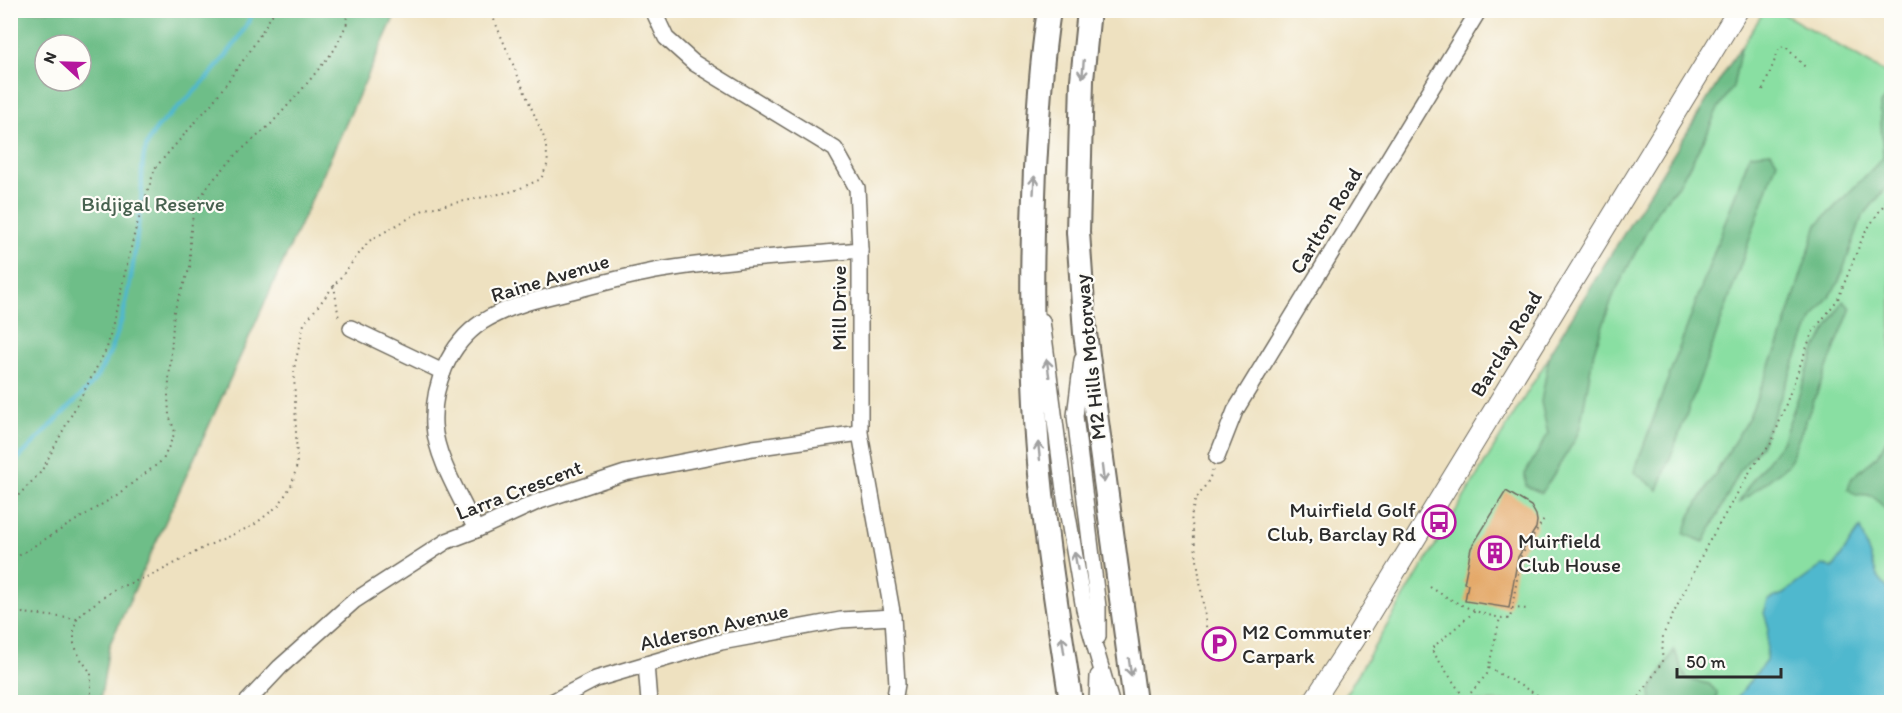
<svg xmlns="http://www.w3.org/2000/svg" width="1902" height="713" font-family="Itim,sans-serif">
<rect width="100%" height="100%" fill="#fdfcf7"/>
<filter id="ink" filterUnits="userSpaceOnUse"><feTurbulence type="fractalNoise" baseFrequency=".0167" numOctaves="2"/><feDisplacementMap in="SourceGraphic" scale="12" xChannelSelector="R" yChannelSelector="G"/><feConvolveMatrix kernelMatrix="1 2 1 2 8 2 1 2 1" color-interpolation-filters="sRGB"/></filter>
<filter id="wash" filterUnits="userSpaceOnUse"><feTurbulence type="fractalNoise" baseFrequency=".008" numOctaves="4" result="noise"/><feDisplacementMap in="SourceGraphic" scale="24" xChannelSelector="R" yChannelSelector="G"/><feGaussianBlur stdDeviation="1.35" result="paint"/><feColorMatrix in="noise" values="0 0 0 0 0 0 0 0 0 0 0 0 0 0 0 0 0 1.4 0 .05"/><feComposite in="paint" operator="in"/></filter>
<g filter="url(#wash)">
<rect width="100%" height="100%" fill="#eee1c0"/>
<polygon fill="#89dfa2" stroke="#5a8566" stroke-width="1.5" points="1764,11 1779,11 1891,76 1891,702 1341,702 1525,396"/>
<g fill="#6ebe88" stroke="#4c745a" stroke-width="1.5" fill-rule="evenodd">
<path d="M10,11h387l-288,635 -9,56h-89zM45,45h36v36h-36z"/>
<polygon points="1741,46 1733,87 1717,110 1706,136 1680,183 1658,209 1613,296 1594,351 1580,427 1575,440 1542,493 1526,486 1525,474 1548,434 1541,402 1550,352"/>
<polygon points="1891,91 1891,184 1888,186 1862,217 1838,284 1812,319 1761,446 1741,469 1704,542 1684,534 1690,516 1749,417 1780,341 1817,225 1883,158 1880,104"/>
<polygon points="1771,152 1777,161 1713,344 1658,490 1634,472 1750,154"/>
<polygon points="1843,301 1851,308 1788,465 1738,504 1751,482 1782,442 1815,350"/>
<path d="M1889,436l3,4 -1,75c-14,-11 -12,-23 -35,-20l-8,-6 3,-10 26,-23z"/>
<polygon points="1674,650 1687,679 1709,684 1717,692 1716,702 1651,702 1650,692"/>
</g>
<polygon fill="#50b8ce" stroke="#3e727c" stroke-width="1.5" points="1860,528 1877,576 1887,588 1891,606 1891,702 1735,702 1736,699 1766,661 1768,625 1764,613 1768,600 1783,594 1823,565 1833,568"/>
<g fill="none" stroke-linecap="round" stroke-linejoin="round">
<path stroke="#50b8ce" stroke-width="4.5" d="M10,467l81,-82c37,-50 43,-124 50,-184 2,-17 -1,-34 4,-50 6,-23 27,-37 43,-53 25,-25 51,-54 66,-88"/>
</g>
<g id="blocks">
<polygon fill="#e4a969" points="1506,491 1531,506 1536,515 1537,521 1536,528 1518,557 1509,608 1465,601 1468,584 1464,583 1471,548"/>
</g>
</g>
<g filter="url(#ink)">
<use href="#blocks" fill-opacity="0" stroke="#6f6b5f" stroke-width="1.5"/>
<g fill="none" stroke-linecap="round" stroke-linejoin="round">
<defs>
<g id="minor">
<polyline points="653,10 666,38 694,63 835,149 857,188 860,250 860,433 893,617 897,684 894,702"/>
<polyline points="1042,321 1065,498 1084,609 1111,702"/>
<polyline points="351,328 443,372"/>
<polyline points="1082,360 1075,416 1098,607 1098,637"/>
<polyline points="1217,457 1235,411 1479,10"/>
<path d="M476,530c-14,-31 -40,-71 -42,-105 -2,-39 15,-81 48,-103 27,-17 60,-24 90,-31 30,-8 59,-16 89,-21 66,-11 133,-14 199,-20"/>
<polyline points="646,664 649,702"/>
<polyline points="247,702 280,667 354,601 447,541 476,530 537,502 625,473 753,448 860,433"/>
<polyline points="552,702 596,679 721,642 841,620 893,617"/>
<polyline points="1097,702 1098,676"/>
</g>
<polyline id="major" points="1313,702 1356,636 1738,10"/>
<g id="highway">
<path d="M1049,10c-8,53 -11,106 -14,159 -4,89 -4,179 2,268 6,88 21,178 34,265"/>
<polyline points="1089,10 1082,80 1078,232 1085,333 1135,702"/>
</g>
</defs>
<use href="#minor" stroke="#6f6b5f" stroke-width="18"/>
<use href="#major" stroke="#6f6b5f" stroke-width="22"/>
<use href="#highway" stroke="#6f6b5f" stroke-width="26"/>
<g stroke="#6f6b5f" stroke-width="2" stroke-dasharray="1.5 4.5" stroke-linecap="butt">
<polyline points="1763,90 1780,47 1785,46 1805,67"/>
<polyline points="334,285 339,320"/>
<polyline points="10,504 41,472 107,348 135,231 155,168 212,103 250,51 275,10"/>
<polyline points="10,563 21,554 114,497 163,460 175,432 169,415 168,396 174,311 190,267 190,238 194,206 212,181 239,152 271,124 300,92 335,49 347,23 346,10"/>
<path d="M1430,587c25,16 50,29 80,32l11,-63 24,-39"/>
<polyline points="1512,608 1530,609"/>
<polyline points="10,615 23,613 77,619 87,609 115,589 157,573 207,546 254,525 279,505 292,484 297,465 294,369 304,324 369,241 425,209 514,191 541,179 548,163 545,140 490,10"/>
<polyline points="77,619 74,630 74,644 80,658 91,673 91,702"/>
<polyline points="1207,633 1191,516 1195,501 1209,480 1213,469"/>
<polyline points="1489,668 1550,702"/>
<polyline points="1463,702 1487,674 1500,618"/>
<polyline points="1467,702 1431,649 1475,611"/>
<polyline points="1636,702 1662,662 1663,635 1706,547 1752,468 1772,442 1812,333 1838,299 1864,234 1889,197"/>
</g>
<use href="#minor" stroke="#fff" stroke-width="15"/>
<use href="#major" stroke="#fff" stroke-width="20"/>
<use href="#highway" stroke="#fff" stroke-width="22"/>
</g>
<defs><path id="oneway-shaft" d="M-6 0H5M1.5-3L5.5 0L1.5 3" fill="none" stroke-width="1.6" stroke-linecap="round" stroke-linejoin="round" transform="scale(1.5)"/></defs>
<g stroke="#a0a0a0">
<use href="#oneway-shaft" transform="translate(1083 69) rotate(95)"/>
<use href="#oneway-shaft" transform="translate(1034 185) rotate(-87)"/>
<use href="#oneway-shaft" transform="translate(1048 368) rotate(-98)"/>
<use href="#oneway-shaft" transform="translate(1039 451) rotate(-96)"/>
<use href="#oneway-shaft" transform="translate(1103 474) rotate(83)"/>
<use href="#oneway-shaft" transform="translate(1076 561) rotate(-100)"/>
<use href="#oneway-shaft" transform="translate(1063 645) rotate(-98)"/>
<use href="#oneway-shaft" transform="translate(1130 667) rotate(82)"/>
</g>
</g>
<defs>
<symbol id="bus-ring" viewBox="-11 -11 22 22"><circle r="9.5" fill="#fdfcf7" stroke="#b5179e" stroke-width="1.5"/><path d="M-5-6H5V4H4V6H2V4H-2V6H-4V4H-5ZM-3.5-4V0h7V-4ZM-3.5 1.2v1.5H-2V1.2ZM2 1.2v1.5H3.5V1.2Z" fill="#b5179e"/></symbol>
<symbol id="building-ring" viewBox="-11 -11 22 22"><circle r="9.5" fill="#fdfcf7" stroke="#b5179e" stroke-width="1.5"/><path d="M-4-6H4V6H1V3H-1V6H-4ZM-2.5-4.3h1.7v1.8h-1.7ZM.8-4.3h1.7v1.8H.8ZM-2.5-1h1.7V.8h-1.7ZM.8-1h1.7V.8H.8Z" fill="#b5179e"/></symbol>
<symbol id="parking-ring" viewBox="-11 -11 22 22"><circle r="9.5" fill="#fdfcf7" stroke="#b5179e" stroke-width="1.5"/><path d="M-3.5-5.5H1a3.5 3.5 0 0 1 0 7H-1V5.5H-3.5ZM-1-3.4V-.6H.8a1.4 1.4 0 0 0 0-2.8Z" fill="#b5179e"/></symbol>
</defs>
<g fill-rule="evenodd">
<use href="#bus-ring" x="1420" y="503" width="38" height="38"/>
<use href="#building-ring" x="1476" y="534" width="38" height="38"/>
<use href="#parking-ring" x="1200" y="625" width="38" height="38"/>
</g>
<g text-anchor="middle" stroke-width="4.5" stroke-linejoin="round" paint-order="stroke">
<g font-size="21" fill="#47614f" stroke="#fdfcf7">
<text x="153" y="211">Bidjigal Reserve</text>
</g>
<g font-size="21" fill="#2b2b2b" stroke="#fdfcf7">
<text transform="translate(1326 221) rotate(-59)" y="7">Carlton Road</text>
<text transform="translate(550 278) rotate(-17)" y="7">Raine Avenue</text>
<text transform="translate(839 308) rotate(-90)" y="7">Mill Drive</text>
<text transform="translate(1506 344) rotate(-59)" y="7">Barclay Road</text>
<text transform="translate(1090 357) rotate(-96)" y="7">M2 Hills Motorway</text>
<text transform="translate(519 490) rotate(-21)" y="7">Larra Crescent</text>
<text transform="translate(714 627) rotate(-13)" y="7">Alderson Avenue</text>
</g>
<g font-size="21" fill="#2b2b2b" stroke="#fdfcf7" text-anchor="start">
<text x="1416" y="517" text-anchor="end">Muirfield Golf<tspan x="1416" dy="24">Club, Barclay Rd</tspan></text>
<text x="1518" y="548">Muirfield<tspan x="1518" dy="24">Club House</tspan></text>
<text x="1242" y="639">M2 Commuter<tspan x="1242" dy="24">Carpark</tspan></text>
</g>
</g>
<rect width="1902" height="713" fill="none" stroke="#fdfcf7" stroke-width="36"/>
<g transform="translate(63 63) rotate(292)"><circle r="28" fill="#fdfcf7" stroke="#a9a8a5" stroke-width="1.5"/>
<path d="M0-4.5L10 22L0 15L-10 22Z" fill="#b5179e"/>
<text y="-9" font-size="16" font-weight="bold" text-anchor="middle" fill="#2b2b2b">N</text>
</g>
<path d="M1677 668v9h104v-9" fill="none" stroke="#2b2b2b" stroke-width="3"/>
<text x="1686" y="668" font-size="18" fill="#2b2b2b" stroke="#fdfcf7" stroke-width="4.5" paint-order="stroke">50 m</text>
</svg>
